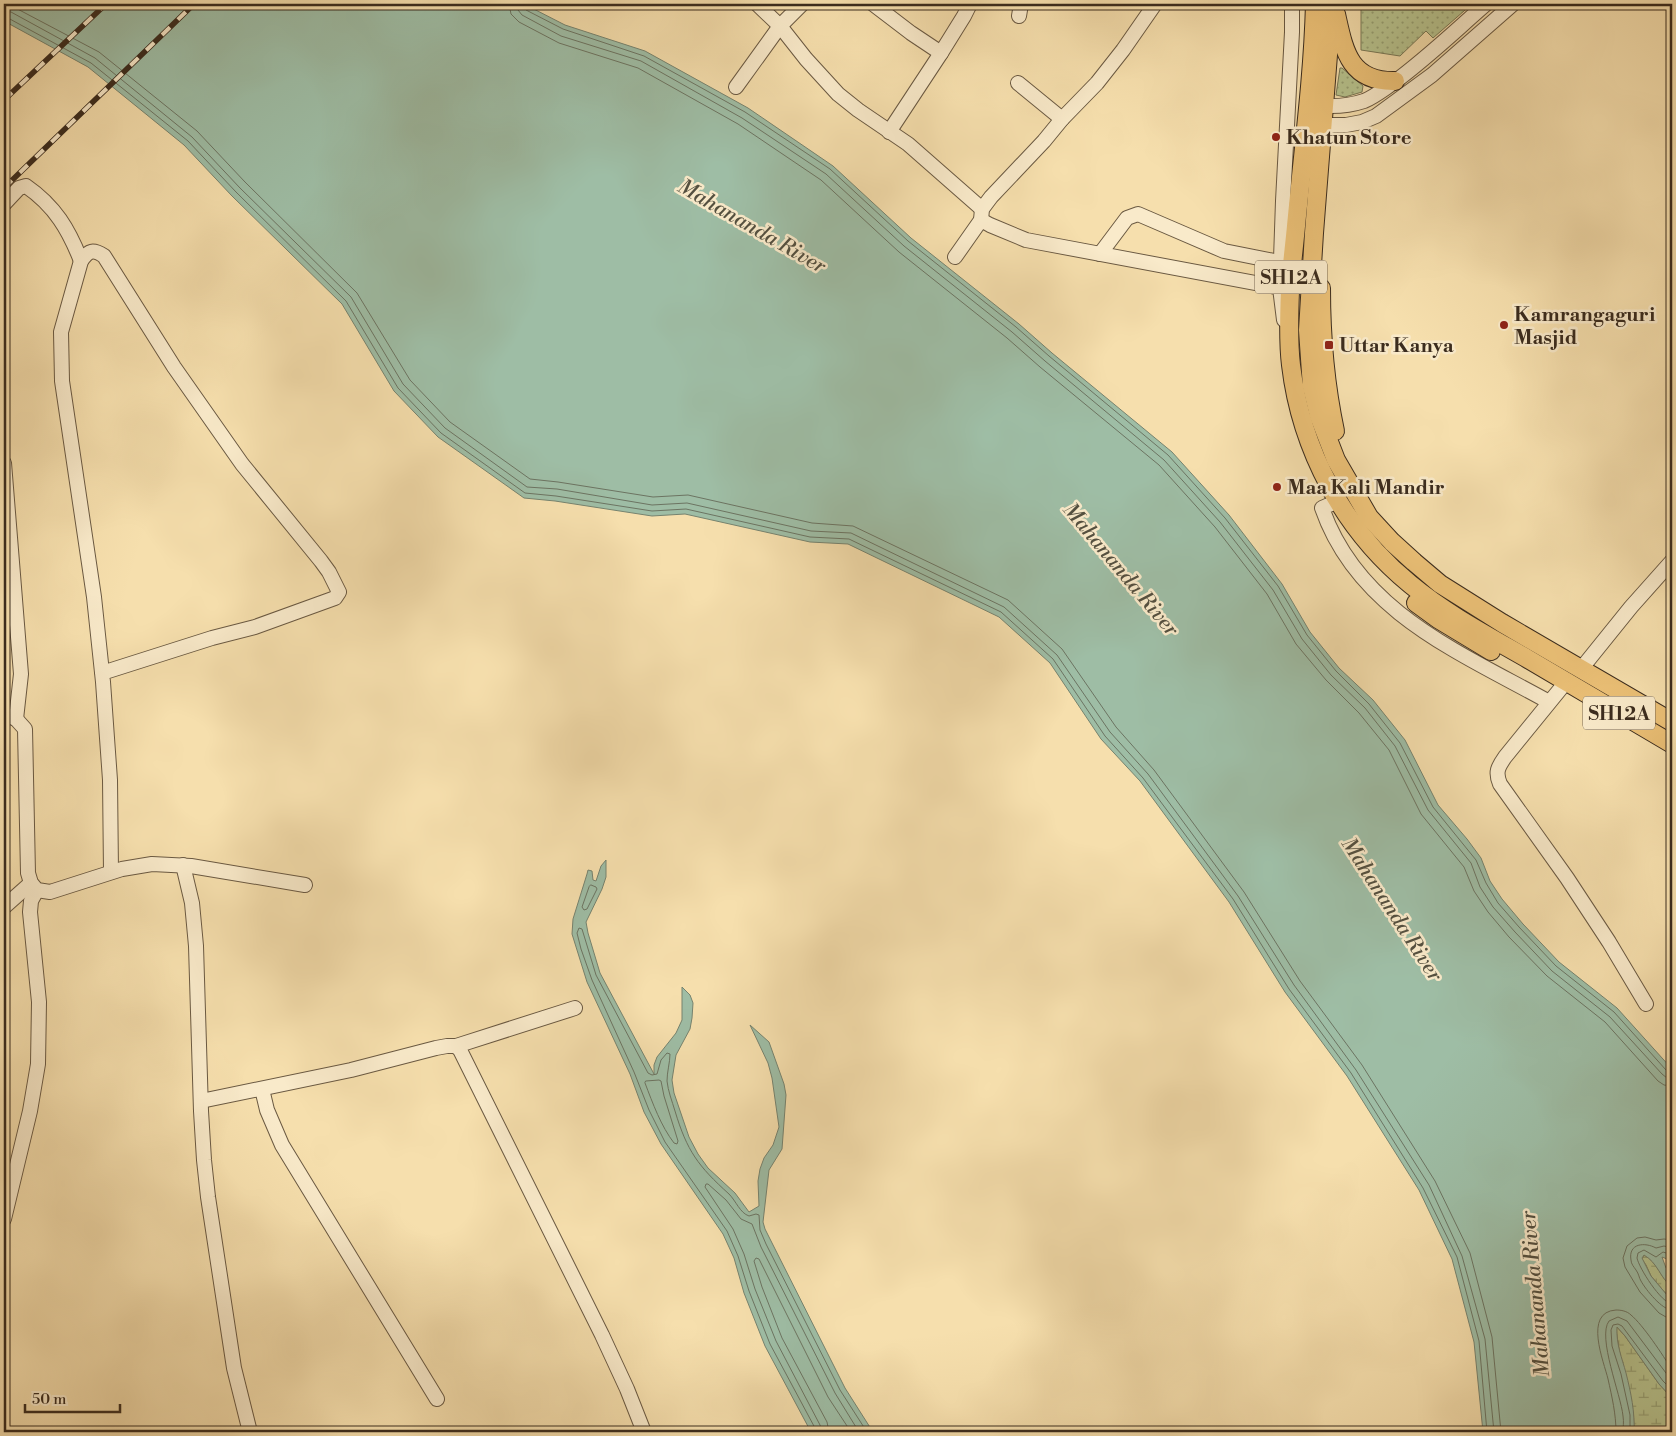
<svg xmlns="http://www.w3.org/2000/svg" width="1676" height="1436" font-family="'Libre Bodoni',serif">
<defs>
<pattern id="grass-dots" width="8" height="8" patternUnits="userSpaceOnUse" patternTransform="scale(1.25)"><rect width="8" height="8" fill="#b7c38e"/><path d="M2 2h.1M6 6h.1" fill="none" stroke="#969f73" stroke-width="1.8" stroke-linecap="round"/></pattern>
<pattern id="wetland-marsh" width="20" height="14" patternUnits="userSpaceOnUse" patternTransform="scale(1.25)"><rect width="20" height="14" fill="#b7c38e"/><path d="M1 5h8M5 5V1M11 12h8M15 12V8" fill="none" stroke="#969f73"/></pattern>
</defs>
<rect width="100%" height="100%" fill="#f6dfad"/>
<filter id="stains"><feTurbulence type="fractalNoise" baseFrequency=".004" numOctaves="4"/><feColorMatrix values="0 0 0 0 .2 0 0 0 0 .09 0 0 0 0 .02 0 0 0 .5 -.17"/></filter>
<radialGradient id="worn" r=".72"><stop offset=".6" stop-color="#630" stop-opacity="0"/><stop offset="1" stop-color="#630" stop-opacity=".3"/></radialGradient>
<g fill="url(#grass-dots)" stroke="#797856">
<polygon points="1361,4 1472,4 1433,38 1426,31 1400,56 1361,50"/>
<polygon points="1340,68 1342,68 1363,86 1362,92 1345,97 1336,95"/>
</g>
<g fill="url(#wetland-marsh)" stroke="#797856">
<path d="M1644,1255c14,7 16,23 28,32v14l-21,-25 -5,-11 -4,-6z"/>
<path d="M1616,1326l9,10 34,48 13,14v34h-38c1,-36 -16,-69 -18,-106z"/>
</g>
<g fill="#9ebda5" stroke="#76836f">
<path d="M4,4h520l41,21 80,26 103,57 85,58 78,72 108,86 33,29 120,99 57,63 53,69 28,48 29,36 34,32 32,40 33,65 29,34 14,19 9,23 12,18 21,25 36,38 58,46 55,61v192l-10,-4 4,11 6,6v13c-12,-9 -14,-24 -28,-32l-2,3 9,18 21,25v97l-13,-14 -34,-48 -8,-9c-1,17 5,31 9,46 5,20 9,39 8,59h-151l-9,-90 -22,-83 -33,-69 -72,-114 -62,-84 -56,-90 -89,-121 -39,-42 -51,-76 -51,-46 -151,-73 -38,-2 -125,-28 -33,2 -97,-15 -31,-3 -86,-61 -44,-46 -52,-87 -110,-108 -48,-51 -96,-78 -84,-46z"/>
<polygon points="606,860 606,877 602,889 586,922 588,933 600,973 654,1074 654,1065 657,1057 676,1033 682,1020 682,987 690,995 693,1003 692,1018 690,1029 676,1055 672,1080 674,1093 689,1137 698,1154 708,1168 735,1193 749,1212 759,1206 758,1181 760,1169 764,1158 773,1145 779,1127 772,1078 768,1063 750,1025 769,1042 784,1084 786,1095 782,1149 769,1170 763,1222 765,1229 845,1388 873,1432 811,1432 765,1346 744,1293 734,1258 723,1234 661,1144 644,1112 630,1074 587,982 572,934 573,919 587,874 588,870 592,871 593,880 596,881 601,866"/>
</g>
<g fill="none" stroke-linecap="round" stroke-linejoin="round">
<g stroke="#6c7462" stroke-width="1">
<polyline points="8,4 99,52 197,131 245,182 357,293 410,380 450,422 530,479 558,482 653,497 688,495 812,523 853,526 1008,600 1062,649 1116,727 1154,770 1244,892 1300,981 1362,1065 1435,1181 1470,1253 1492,1337 1501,1432"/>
<polyline points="509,4 511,14 519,22 559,43 638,68 738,124 821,180 899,252 1007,338 1040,367 1159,465 1215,527 1267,594 1296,644 1326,680 1359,713 1389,750 1421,814 1464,867 1474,891 1488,912 1509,937 1547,976 1605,1022 1658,1081 1664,1085 1672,1086"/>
<polyline points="517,4 518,10 522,15 561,36 641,61 742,118 826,174 904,246 1012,332 1045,361 1164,460 1220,522 1273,590 1302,639 1331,675 1365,708 1395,746 1428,810 1471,863 1480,887 1493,907 1515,932 1552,971 1610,1017 1662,1074 1667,1078 1672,1078"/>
<polyline points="523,4 526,10 563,29 644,56 745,112 830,169 908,241 1016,327 1049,356 1168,455 1225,518 1278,586 1307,635 1336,671 1369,704 1400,743 1433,807 1476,860 1486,883 1498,903 1519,927 1556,966 1614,1012 1666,1070 1672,1072"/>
<polyline points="4,11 11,12 95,58 192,137 240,188 351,297 403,384 445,428 527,487 557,489 652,505 687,503 811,531 851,533 1004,607 1057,655 1110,732 1148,774 1238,896 1294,985 1356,1070 1429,1185 1462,1256 1485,1339 1494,1432"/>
<polyline points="4,17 8,18 91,63 188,141 236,192 346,301 398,388 441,433 525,493 556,496 652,511 686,509 810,537 849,539 1001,612 1053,659 1105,736 1143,778 1233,899 1289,989 1351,1073 1423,1188 1457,1257 1479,1341 1487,1432"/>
<polygon points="591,885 596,887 597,889 587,909 584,910 582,907 589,887"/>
<path d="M646,1081l13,-1 2,1 3,15 14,45 -1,3 -3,-1c-13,-17 -21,-39 -29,-60z"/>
<polyline points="1672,1240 1664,1239 1656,1240 1645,1237 1637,1238 1627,1246 1623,1258 1625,1267 1640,1292 1659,1313 1666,1317 1672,1318"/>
<path d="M1672,1248l-8,-2 -8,2c-11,-6 -28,-5 -25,12 0,4 3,7 5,10 3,4 3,8 5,11 5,9 21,29 31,29"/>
<path d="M1672,1255l-9,-3 -7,5 -12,-7 -6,3 -1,5c2,10 24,45 35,46"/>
<path d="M815,1432v-4l-45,-84 -21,-53 -11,-35 -11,-25 -62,-89 -16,-32 -15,-38 -42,-92 -11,-31 -4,-16 2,-5 3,1 14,46 52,98 4,2 5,-1 4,-14 6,-7 3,1c0,8 -3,18 -3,27 1,10 5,20 8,30 12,40 23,55 54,83 7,7 11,19 20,22l7,-2 3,1 1,15 6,14 74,146 27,42"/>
<polyline points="822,1432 820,1425 776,1341 755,1289 744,1254 733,1229 705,1187 706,1184 708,1184 726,1200 741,1219 752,1224 761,1247 835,1393 859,1432"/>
<polyline points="829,1432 827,1422 782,1338 762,1287 754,1261 756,1258 759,1259 828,1397 851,1432"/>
<path d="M1616,1432c0,-18 -4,-35 -8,-53 -4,-17 -25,-67 8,-69 5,0 11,1 15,5 12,10 32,40 41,55"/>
<path d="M1623,1432c0,-5 1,-10 0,-16 -2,-21 -26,-79 -14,-95l9,-4 9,4 45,60"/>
<polyline points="1630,1432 1630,1415 1621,1374 1612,1346 1611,1330 1613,1325 1618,1324 1622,1326 1663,1381 1672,1390"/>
</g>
<defs>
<g id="minor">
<polyline points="757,4 780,26 806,59 838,94 858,110 908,144 982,209"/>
<polyline points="873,4 911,33 941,53"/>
<polyline points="1019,16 1021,4"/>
<polyline points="1018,83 1062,119"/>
<polyline points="736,87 780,26 802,4"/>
<path d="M1314,105c16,2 35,1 50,-4 10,-4 20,-12 29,-18 33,-24 63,-53 93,-79"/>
<polyline points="1313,125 1346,125 1362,122 1376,116 1432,75 1513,4"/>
<polyline points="889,132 941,53 964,16 970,4"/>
<path d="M4,204l15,-16 7,-2c29,20 43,44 55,75"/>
<polyline points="981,220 990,225 1026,240 1287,289"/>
<polyline points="1100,254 1127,218 1138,214 1224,251 1289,264"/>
<polyline points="955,257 981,220 982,209 991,197 1044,141 1062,119 1097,83 1123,50 1155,4"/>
<polyline points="1284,320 1280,288 1283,201 1292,32 1292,4"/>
<polyline points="4,463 21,674 16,719"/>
<path d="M1338,501l-16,7c36,104 139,145 227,194"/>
<polyline points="1581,669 1631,607 1672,561"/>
<path d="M102,673l110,-35 43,-11 80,-29 4,-6 -10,-20 -8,-11 -79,-97 -68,-97 -70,-111c-11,-7 -15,-6 -23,5l-20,71 1,49 32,216 9,85 7,98 1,92"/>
<path d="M1566,682l-61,75c-7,10 -10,15 -5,27l67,94 42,64 37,62"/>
<polyline points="4,714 16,719 25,729 28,873 31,883 37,890 50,892 122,869 152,864 191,866 305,885"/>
<polyline points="183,865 192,903 196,946 201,1111 204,1160 208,1197 234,1368 250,1432"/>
<polyline points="4,907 31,883"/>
<polyline points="456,1046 575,1008"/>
<polyline points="262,1089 267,1110 282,1145 437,1399"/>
<polyline points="201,1101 351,1070 436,1048 447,1046 456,1046 460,1050 602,1335 627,1389 644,1432"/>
<polyline points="4,1219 30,1111 38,1064 39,1002 30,912 31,901 37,890"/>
</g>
<g id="major">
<path d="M1315,4c-2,74 -12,148 -19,222 -2,22 -5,43 -6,65 -1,24 -2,50 1,74 10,85 53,165 119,219 36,30 78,52 118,75 48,28 96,57 144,85"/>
<polyline points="1332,4 1314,233 1308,330 1312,387 1319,416 1336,460 1369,517 1392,542 1414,562 1440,584 1502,623 1672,722"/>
<path d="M1336,14c8,36 13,68 59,67"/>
<path d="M1321,288c0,49 4,96 14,143"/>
<polyline points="1416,603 1438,619 1491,651"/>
</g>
</defs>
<use href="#minor" stroke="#6a5942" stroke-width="16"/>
<use href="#major" stroke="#3b2c1e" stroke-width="20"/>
<use href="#minor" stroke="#f9eaca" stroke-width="14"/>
<use href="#major" stroke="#ebc076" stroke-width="18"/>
<defs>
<g id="rail">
<polyline points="4,100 106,4"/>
<polyline points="4,188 194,4"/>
</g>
</defs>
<use href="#rail" stroke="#3b2c1e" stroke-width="5.5"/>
<use href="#rail" stroke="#f9eaca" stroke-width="4" stroke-dasharray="11" stroke-linecap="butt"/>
</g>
<g fill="#8f2418" stroke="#f9eaca" stroke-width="2">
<circle cx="1276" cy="137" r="5"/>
<circle cx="1504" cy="325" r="5"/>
<rect x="1324" y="340" width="10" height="10" rx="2.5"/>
<circle cx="1277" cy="487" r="5"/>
</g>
<g text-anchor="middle" stroke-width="5" stroke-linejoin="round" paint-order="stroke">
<g fill="#f9eaca" stroke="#746552" stroke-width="1">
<rect x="1255" y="260.5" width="72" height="33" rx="4"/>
<rect x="1583" y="696.5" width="72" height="33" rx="4"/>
</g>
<g font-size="19" font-weight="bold" fill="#3b2c1e">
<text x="1291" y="284">SH12A</text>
<text x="1619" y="720">SH12A</text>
</g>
<g font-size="20" font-weight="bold" fill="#3b2c1e" stroke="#f9eaca" text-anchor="start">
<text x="1286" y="144">Khatun Store</text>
<text x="1514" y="321">Kamrangaguri<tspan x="1514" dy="23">Masjid</tspan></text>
<text x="1339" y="352">Uttar Kanya</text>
<text x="1287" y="494">Maa Kali Mandir</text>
</g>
<g font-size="21" font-style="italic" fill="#545040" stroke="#f9eaca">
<text transform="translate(752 226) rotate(30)" y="7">Mahananda River</text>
<text transform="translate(1121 569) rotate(50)" y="7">Mahananda River</text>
<text transform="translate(1392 909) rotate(57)" y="7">Mahananda River</text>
<text transform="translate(1535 1294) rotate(-95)" y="7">Mahananda River</text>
</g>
</g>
<rect width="1676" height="1436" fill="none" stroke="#f6dfad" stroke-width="20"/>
<rect x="5" y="5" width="1666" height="1426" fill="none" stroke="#3b2c1e" stroke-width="2.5"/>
<rect x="10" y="10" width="1656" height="1416" fill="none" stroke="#3b2c1e"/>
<path d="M25 1404v8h95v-8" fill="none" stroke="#3b2c1e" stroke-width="2.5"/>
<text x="32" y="1404" font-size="15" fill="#3b2c1e" stroke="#f9eaca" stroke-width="4" paint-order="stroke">50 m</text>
<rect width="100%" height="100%" filter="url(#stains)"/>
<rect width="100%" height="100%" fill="url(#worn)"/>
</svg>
